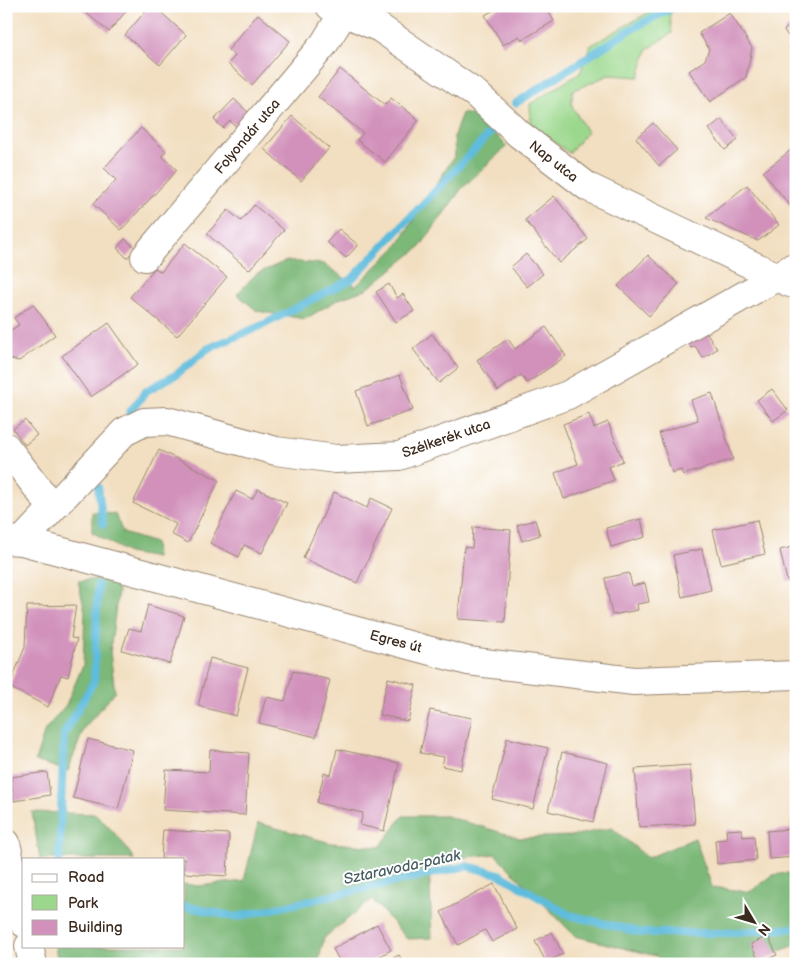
<svg xmlns="http://www.w3.org/2000/svg" width="802" height="970" font-family="'Balsamiq Sans',sans-serif">
<rect width="100%" height="100%" fill="#fff"/>
<filter id="ink" filterUnits="userSpaceOnUse"><feTurbulence type="fractalNoise" baseFrequency=".02" numOctaves="2"/><feDisplacementMap in="SourceGraphic" scale="10" xChannelSelector="R" yChannelSelector="G"/><feConvolveMatrix kernelMatrix="1 2 1 2 8 2 1 2 1" color-interpolation-filters="sRGB"/></filter>
<filter id="wash" filterUnits="userSpaceOnUse"><feTurbulence type="fractalNoise" baseFrequency=".0096" numOctaves="4" result="noise"/><feDisplacementMap in="SourceGraphic" scale="20" xChannelSelector="R" yChannelSelector="G"/><feGaussianBlur stdDeviation="1.12" result="paint"/><feColorMatrix in="noise" values="0 0 0 0 0 0 0 0 0 0 0 0 0 0 0 0 0 1.4 0 .05"/><feComposite in="paint" operator="in"/></filter>
<g filter="url(#wash)">
<rect width="100%" height="100%" fill="#f2dfc1"/>
<polygon fill="#9bd88d" stroke="#6b8156" points="660,6 669,6 672,33 647,50 639,77 609,75 572,91 572,106 587,132 569,153 531,124 530,104 580,73 590,46"/>
<g fill="#7cb878" stroke="#5c714b">
<polygon points="462,113 478,117 507,146 462,188 420,247 367,289 339,299 305,319 257,311 237,294 256,274 286,261 324,264 356,286 397,246 455,155 454,136"/>
<polygon points="92,512 115,514 123,533 155,543 156,558 128,553 92,532"/>
<polygon points="109,578 118,591 110,652 115,692 84,728 68,771 35,761 45,730 66,705 83,665 85,611 78,581"/>
<polygon points="32,812 96,814 120,839 134,859 40,859"/>
<polygon points="403,816 446,816 519,838 571,836 612,828 648,858 695,838 712,887 750,892 773,875 796,872 796,945 743,964 667,964 656,956 575,936 495,854 429,861 432,938 407,939 372,899 324,938 318,964 58,964 55,946 184,946 184,884 198,886 244,881 258,823 331,843 380,847"/>
</g>
<g fill="none" stroke-linecap="round" stroke-linejoin="round">
<g stroke="#5ebcdc" stroke-width="8">
<polyline points="516,103 630,30 676,6"/>
<polyline points="130,412 146,391 177,374 207,349 263,325 352,279 491,132"/>
<polyline points="98,487 103,524"/>
<polyline points="59,859 64,734 94,681 98,585"/>
<polyline points="184,906 236,917 466,866 499,874 569,915 642,933 725,933 796,928"/>
</g>
</g>
<g id="blocks">
<g fill="#d191bb">
<polygon points="78,6 130,6 109,32"/>
<polygon points="150,6 154,6 186,35 160,65 125,35"/>
<polygon points="501,6 545,6 554,21 522,40 519,36 503,45 485,15"/>
<polygon points="730,13 752,48 746,77 710,102 689,71 705,60 709,49 699,33"/>
<polygon points="258,14 290,41 252,85 228,64 235,56 228,50"/>
<polygon points="796,22 796,58 789,47 793,44 784,30"/>
<polygon points="340,69 385,105 391,98 419,120 385,162 357,140 363,133 318,97"/>
<polygon points="234,99 250,114 238,128 230,121 223,128 214,120"/>
<polygon points="292,116 329,148 301,181 264,149"/>
<polygon points="721,119 738,140 725,150 709,129"/>
<polygon points="653,123 677,150 659,166 636,138"/>
<polygon points="141,128 166,151 162,156 177,170 121,230 93,204 116,180 104,168"/>
<polygon points="796,146 796,213 763,172"/>
<polygon points="747,185 779,225 758,241 706,218"/>
<polygon points="554,196 588,239 559,263 525,220"/>
<polygon points="254,205 284,230 249,270 207,234 228,210 241,221"/>
<polygon points="339,229 358,245 346,258 327,242"/>
<polygon points="125,239 136,248 127,258 117,248"/>
<polygon points="185,243 227,277 177,336 130,297 155,268 161,272"/>
<polygon points="526,254 543,274 527,287 511,267"/>
<polygon points="648,255 679,284 649,316 618,286"/>
<polygon points="389,284 397,298 403,294 414,311 396,322 376,292"/>
<polygon points="33,304 55,335 19,361 6,358 6,330 11,330 19,325 14,318"/>
<polygon points="109,323 138,364 91,397 62,356"/>
<polygon points="546,327 566,356 527,383 521,375 498,391 477,360 508,339 515,349"/>
<polygon points="704,328 717,349 703,358 695,346 691,348 686,340"/>
<polygon points="432,334 458,368 439,383 413,349"/>
<polygon points="400,375 413,410 368,426 356,391"/>
<polygon points="772,389 788,410 773,421 757,400"/>
<polygon points="712,393 733,459 683,475 681,470 672,473 659,433 698,420 691,400"/>
<polygon points="589,414 594,428 608,422 623,461 609,467 614,480 564,499 555,473 578,464 563,424"/>
<polygon points="25,420 37,435 25,445 13,429"/>
<polygon points="159,450 219,480 188,543 171,534 176,524 133,503"/>
<polygon points="258,489 287,503 262,553 244,545 239,557 210,543 236,491 252,499"/>
<polygon points="334,492 367,508 371,498 392,508 357,583 303,558"/>
<polygon points="641,519 645,537 611,547 606,528"/>
<polygon points="535,520 540,535 522,541 517,525"/>
<polygon points="757,520 765,554 721,564 713,530"/>
<polygon points="473,527 511,530 505,622 458,619 464,547 472,548"/>
<polygon points="796,546 796,580 787,581 780,550"/>
<polygon points="702,549 711,590 682,597 673,555"/>
<polygon points="629,573 632,586 645,583 649,602 637,604 638,610 612,615 605,578"/>
<polygon points="76,605 71,638 77,639 68,677 61,675 48,707 9,687 25,647 27,606"/>
<polygon points="148,605 184,616 170,664 122,650 129,628 141,631"/>
<polygon points="210,658 248,668 236,716 198,706"/>
<polygon points="293,671 330,680 316,737 259,723 266,697 285,701"/>
<polygon points="388,678 416,685 408,721 379,715"/>
<polygon points="430,710 472,718 461,770 442,766 444,757 420,753"/>
<polygon points="507,738 548,748 533,809 492,799"/>
<polygon points="88,739 133,750 118,809 73,798"/>
<polygon points="337,749 399,763 384,831 360,825 363,813 317,803 324,773 331,775"/>
<polygon points="210,750 249,753 245,815 163,810 166,770 209,772"/>
<polygon points="562,752 608,763 593,822 548,811"/>
<polygon points="690,765 695,824 639,827 635,769"/>
<polygon points="47,772 50,795 14,801 11,777"/>
<polygon points="791,821 796,821 796,857 769,859 767,831 791,829"/>
<polygon points="742,829 743,837 754,836 756,860 717,864 715,840 727,839 726,830"/>
<polygon points="163,830 229,834 227,876 184,873 184,859 161,859"/>
<polygon points="494,884 517,929 492,942 485,930 458,945 441,912"/>
<polygon points="377,924 391,950 366,964 341,964 333,949"/>
<polygon points="552,932 563,954 546,962 535,941"/>
<polygon points="768,936 777,955 759,962 751,944"/>
<polygon points="399,955 404,964 383,964"/>
</g>
</g>
</g>
<g filter="url(#ink)">
<use href="#blocks" fill-opacity="0" stroke="#968470" stroke-width="1"/>
<g fill="none" stroke-linecap="round" stroke-linejoin="round">
<defs>
<g id="street">
<polyline points="330,6 380,28 476,94 519,134 588,187 790,283"/>
<polyline points="145,257 324,44 344,12"/>
<polyline points="6,447 52,507"/>
<polyline points="6,540 22,541 468,661 634,681 796,675"/>
<polyline points="22,541 124,432 144,422 167,421 276,451 336,459 399,456 568,395 796,266"/>
</g>
<g id="secondary">
<polyline points="6,843 24,923"/>
<polyline points="29,946 33,964"/>
</g>
</defs>
<use href="#street" stroke="#968470" stroke-width="30"/>
<use href="#secondary" stroke="#968470" stroke-width="30"/>
<use href="#street" stroke="#fff" stroke-width="28"/>
<use href="#secondary" stroke="#fff" stroke-width="28"/>
</g>
</g>
<g text-anchor="middle" stroke-width="4" stroke-linejoin="round" paint-order="stroke">
<g font-size="14" fill="#3b2a1e" stroke="#fff">
<text transform="translate(247 136) rotate(-50)" y="5">Folyondár utca</text>
<text transform="translate(554 161) rotate(38)" y="5">Nap utca</text>
<text transform="translate(446 438) rotate(-19)" y="5">Szélkerék utca</text>
<text transform="translate(396 641) rotate(15)" y="5">Egres út</text>
</g>
<g font-size="15" font-style="italic" fill="#475d60" stroke="#fff">
<text transform="translate(402 867) rotate(-12)" y="5">Sztaravoda-patak</text>
</g>
</g>
<rect width="802" height="970" fill="none" stroke="#fff" stroke-width="25"/>
<rect x="22" y="858" width="162" height="90" fill="#ffffff" stroke="#b1aaa5"/>
<rect x="32" y="874" width="25" height="8" fill="#ffffff" stroke="#b1aaa5"/>
<text x="68" y="882" font-size="15" fill="#3b2a1e">Road</text>
<rect x="32" y="895" width="25" height="15" fill="#9bd88d" stroke="#b1aaa5"/>
<text x="68" y="908" font-size="15" fill="#3b2a1e">Park</text>
<rect x="32" y="920" width="25" height="15" fill="#d191bb" stroke="#b1aaa5"/>
<text x="68" y="932" font-size="15" fill="#3b2a1e">Building</text>
<g transform="translate(754 922) rotate(128)" stroke="#ffffff" stroke-width="4" paint-order="stroke">
<path d="M0-4L9 19L0 12L-9 19Z" fill="#3b2a1e"/>
<text y="-8" font-size="14" font-weight="bold" text-anchor="middle" fill="#3b2a1e">N</text>
</g>
</svg>
